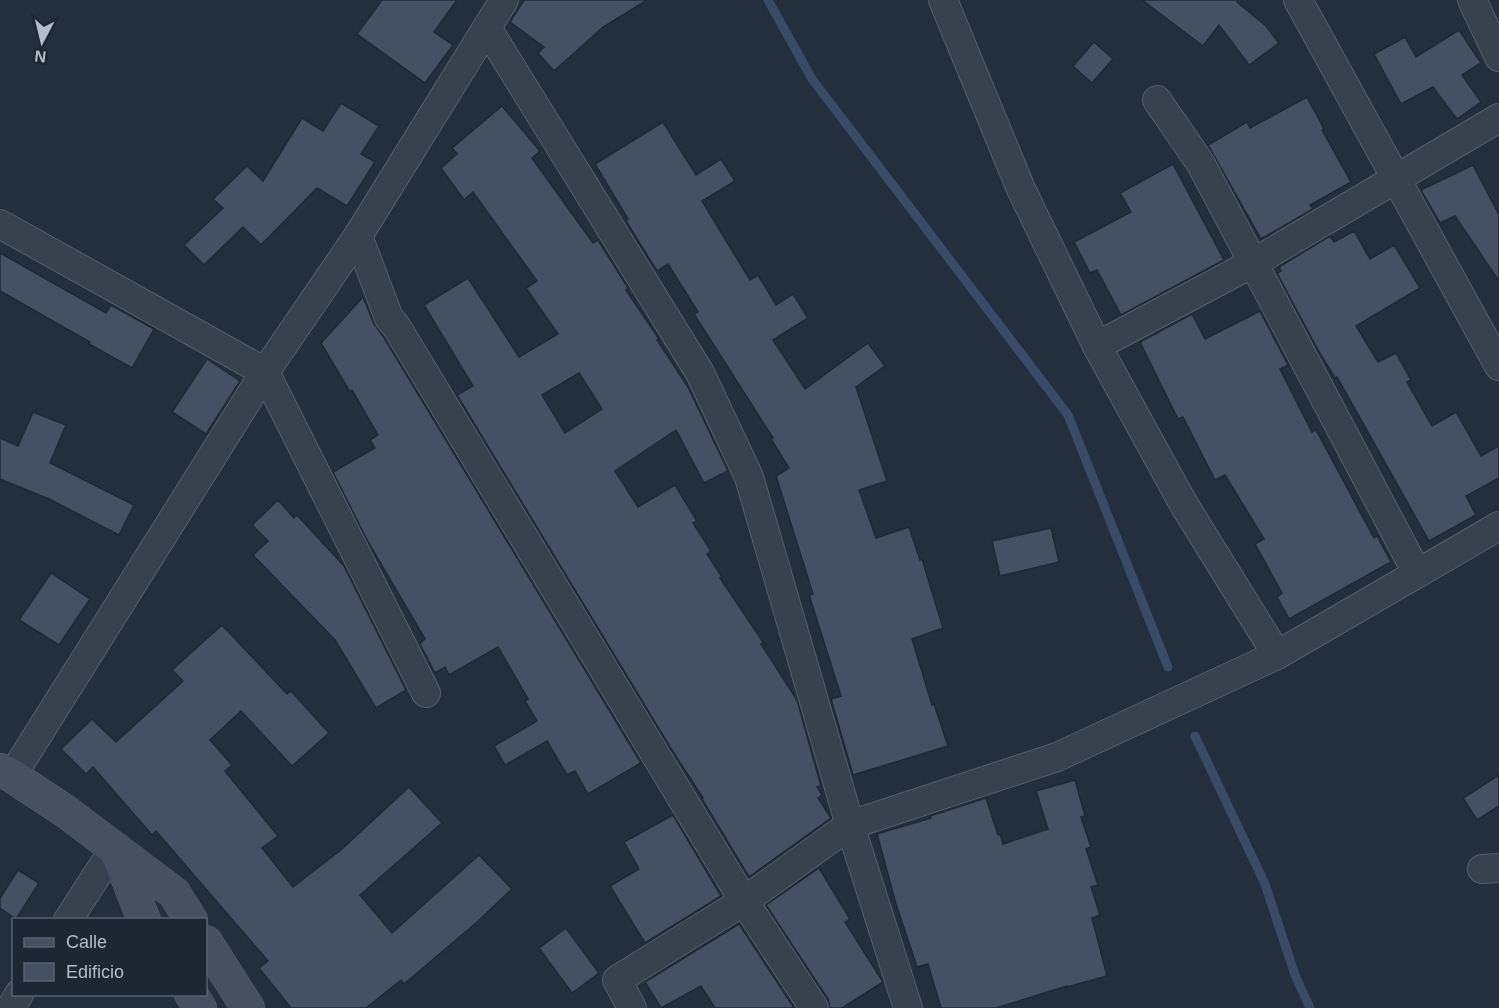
<svg xmlns="http://www.w3.org/2000/svg" width="1499" height="1008" font-family="Arial,sans-serif">
<rect width="100%" height="100%" fill="#242f3e"/>
<g fill="none" stroke-linecap="round" stroke-linejoin="round">
<g stroke="#394c67" stroke-width="9">
<polyline points="768,0 812,79 1068,415 1168,667"/>
<polyline points="1195,736 1265,884 1295,975 1310,1008"/>
</g>
</g>
<g fill="#455162" stroke="#1f2835" stroke-width="1.5" fill-rule="evenodd">
<polygon points="382,0 457,0 434,32 453,45 425,83 357,34"/>
<polygon points="524,0 647,0 603,27 554,71 538,53 544,47 510,22"/>
<polygon points="1142,0 1238,0 1237,2 1266,26 1279,43 1249,65 1219,25 1203,46"/>
<polygon points="1459,30 1481,63 1462,75 1481,102 1457,119 1433,87 1401,104 1374,54 1405,37 1416,57"/>
<polygon points="1094,42 1113,59 1092,83 1073,66"/>
<polygon points="1307,97 1324,129 1322,130 1351,182 1310,205 1313,209 1261,239 1208,145 1247,122 1250,128"/>
<polygon points="341,103 379,126 361,154 375,162 347,206 317,188 261,245 243,227 204,265 184,245 223,208 213,199 247,166 263,181 302,118 323,131"/>
<path d="M502,106l38,45 -8,7 61,85 5,-3 30,48 -2,2 33,49 -2,1 31,47 40,84 -24,12 -28,-53 -61,41 23,36 37,-22 22,36 -4,2 18,28 -4,3 15,23 -2,1 43,64 -2,2 36,56 24,86 -4,1 5,8 -4,3 13,20 -82,59 -47,-78 1,-1 -33,-51 -213,-352 16,-9 -49,-81 44,-27 51,79 39,-23 -32,-46 11,-7 -64,-89 -9,8 -23,-32 16,-14 -5,-6zM579,373l23,36 -37,24 -23,-38z"/>
<polygon points="663,122 696,175 721,159 735,181 702,201 750,280 758,275 776,305 793,294 808,318 773,340 805,389 868,343 885,366 856,387 887,481 859,490 876,538 909,527 920,560 922,559 943,628 912,639 932,705 934,704 948,746 853,775 831,699 841,696 810,598 810,595 813,594 776,476 789,468 771,439 773,438 694,314 698,312 668,264 657,271 626,221 628,219 595,164"/>
<polygon points="1173,164 1224,260 1121,315 1097,270 1090,273 1074,242 1131,212 1120,193"/>
<polygon points="1473,165 1499,215 1499,281 1455,216 1440,223 1421,190"/>
<polygon points="1354,231 1370,259 1394,245 1420,288 1356,326 1378,362 1396,353 1411,380 1407,382 1432,426 1456,412 1481,456 1499,446 1499,478 1466,496 1476,515 1429,541 1337,377 1335,378 1318,350 1277,273 1281,271 1279,267 1330,236 1334,242"/>
<polygon points="0,253 106,313 111,305 154,329 132,368 89,344 90,342 0,291"/>
<polygon points="363,297 374,324 383,336 641,763 588,794 575,771 567,775 547,741 505,765 494,746 537,721 525,701 528,699 498,647 449,675 445,667 435,673 420,644 425,639 367,540 333,472 375,448 370,440 378,435 352,390 350,392 321,343"/>
<polygon points="1260,311 1288,365 1280,369 1312,432 1316,430 1374,538 1377,536 1391,562 1289,619 1277,597 1282,593 1255,544 1264,539 1225,475 1215,480 1183,417 1178,419 1140,342 1192,314 1205,339"/>
<polygon points="207,359 240,381 206,434 172,412"/>
<polygon points="33,412 66,425 50,463 134,505 119,535 49,499 0,479 0,438 18,446"/>
<polygon points="278,500 294,518 297,515 344,566 406,690 376,708 335,640 253,555 268,541 252,525"/>
<polygon points="1051,528 1059,562 1000,576 992,541"/>
<polygon points="51,573 90,599 59,645 19,620"/>
<polygon points="222,625 287,694 291,691 329,733 292,766 241,711 210,740 232,765 225,771 278,836 262,848 293,887 342,849 409,787 442,823 360,895 392,933 479,855 512,889 476,923 404,984 401,980 366,1008 291,1008 259,968 268,961 156,831 152,835 93,767 86,774 61,749 92,719 116,742 183,681 172,670"/>
<polygon points="1499,775 1499,806 1477,820 1463,798"/>
<polygon points="1075,780 1085,816 1081,817 1091,847 1086,849 1098,885 1091,887 1100,915 1092,918 1107,976 1067,987 1067,986 996,1008 941,1008 928,964 917,967 896,904 877,834 931,818 930,816 986,798 998,835 1000,834 1003,844 1048,829 1036,791"/>
<polygon points="673,815 721,896 645,943 610,886 639,869 624,842"/>
<polygon points="819,868 850,919 845,922 883,982 842,1008 830,1008 828,999 766,905"/>
<polygon points="18,870 39,883 16,919 0,908 0,898"/>
<polygon points="739,924 794,1008 715,1008 701,986 661,1008 645,982"/>
<polygon points="566,928 599,973 572,993 539,948"/>
</g>
<g fill="none" stroke-linecap="round" stroke-linejoin="round">
<defs>
<g id="street">
<polyline points="943,0 1021,189 1097,346 1183,503 1277,655"/>
<polyline points="1298,0 1499,366"/>
<polyline points="1472,0 1499,57"/>
<polyline points="487,28 700,373 749,477 850,825 908,1008"/>
<polyline points="1157,100 1201,164 1417,573"/>
<polyline points="0,224 265,372 426,693"/>
<polyline points="358,236 389,318 396,326 744,901 814,1008"/>
<polyline points="1097,346 1253,263 1499,118"/>
<polyline points="12,776 265,372 358,236 504,0"/>
<polyline points="1482,869 1499,868"/>
<polyline points="68,920 115,847"/>
<polyline points="11,1008 19,994"/>
<polyline points="632,1008 617,980 744,901 850,825 1057,757 1277,655 1499,526"/>
</g>
<g id="secondary">
<polyline points="0,770 12,776 65,811 174,893 191,920"/>
<polyline points="116,849 144,920"/>
<polyline points="206,942 248,1008"/>
<polyline points="191,994 200,1008"/>
</g>
</defs>
<use href="#street" stroke="#565f6c" stroke-width="30"/>
<use href="#secondary" stroke="#565f6c" stroke-width="34"/>
<use href="#street" stroke="#38414e" stroke-width="28"/>
<use href="#secondary" stroke="#465061" stroke-width="33"/>
</g>
<rect x="12" y="918" width="195" height="78" fill="#1d2633" stroke="#59626f" stroke-width="1.5"/>
<rect x="24" y="938" width="30" height="9" fill="#465061" stroke="#59626f" stroke-width="1.5"/>
<text x="66" y="948" font-size="18" fill="#b4bcc9">Calle</text>
<rect x="24" y="963" width="30" height="18" fill="#455162" stroke="#59626f" stroke-width="1.5"/>
<text x="66" y="978" font-size="18" fill="#b4bcc9">Edificio</text>
<g transform="translate(42 42) rotate(187)" stroke="#1d2633" stroke-width="4.5" paint-order="stroke">
<path d="M0-4.5L10 22L0 15L-10 22Z" fill="#b4bcc9"/>
<text y="-9" font-size="16" font-weight="bold" text-anchor="middle" fill="#b4bcc9">N</text>
</g>
</svg>
